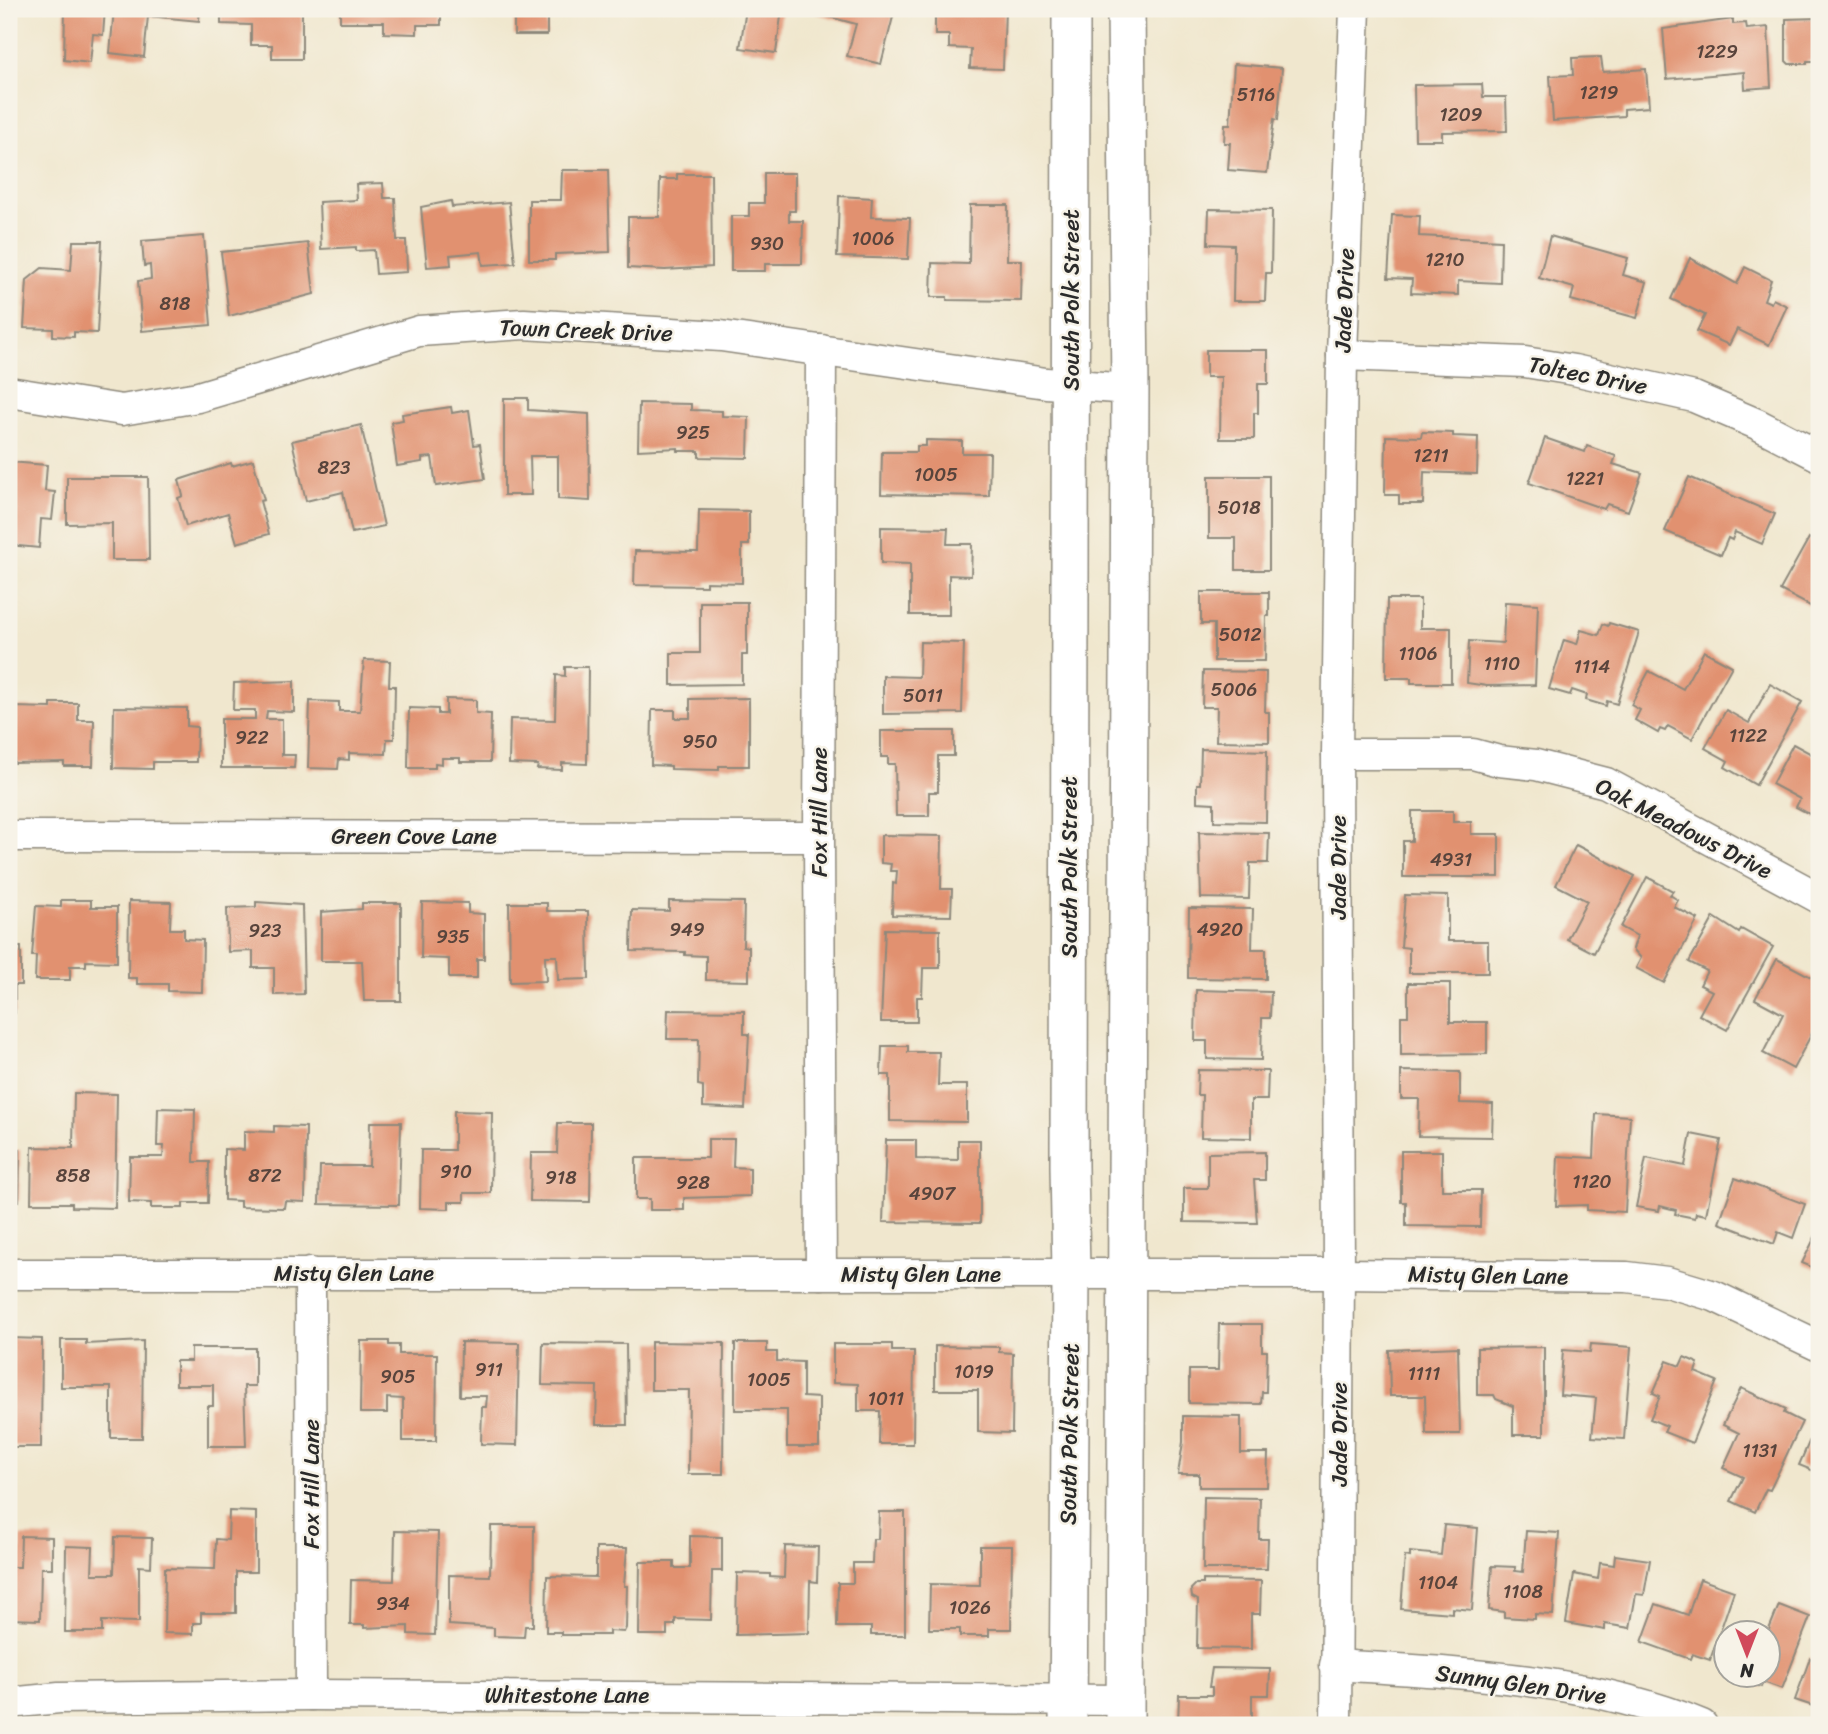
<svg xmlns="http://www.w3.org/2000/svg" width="1828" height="1734" font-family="Sriracha,sans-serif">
<rect width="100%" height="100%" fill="#f7f3e8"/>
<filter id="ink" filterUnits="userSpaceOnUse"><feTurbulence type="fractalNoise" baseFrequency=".0143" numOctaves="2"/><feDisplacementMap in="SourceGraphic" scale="14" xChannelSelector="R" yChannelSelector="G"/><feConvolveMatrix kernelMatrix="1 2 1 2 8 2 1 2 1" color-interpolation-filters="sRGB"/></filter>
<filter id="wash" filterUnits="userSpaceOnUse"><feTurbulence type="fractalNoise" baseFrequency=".00686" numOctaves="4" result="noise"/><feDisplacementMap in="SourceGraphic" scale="28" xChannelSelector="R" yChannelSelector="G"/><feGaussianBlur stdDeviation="1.57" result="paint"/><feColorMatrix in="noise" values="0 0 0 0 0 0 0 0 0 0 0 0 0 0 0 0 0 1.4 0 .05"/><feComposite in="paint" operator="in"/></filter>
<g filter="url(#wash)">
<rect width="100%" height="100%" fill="#f0e7ce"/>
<g id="blocks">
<g fill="#e19170">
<polygon points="65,9 105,9 103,35 93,34 90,63 64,60"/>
<polygon points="114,9 200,9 199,21 148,16 144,57 110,53"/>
<polygon points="221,9 302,9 302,59 272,59 272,45 251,45 251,25 221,24"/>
<polygon points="340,9 441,9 441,25 417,25 417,34 384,33 384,22 340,22"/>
<rect x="514" y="9" width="33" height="26"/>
<polygon points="746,9 782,9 776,53 740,48"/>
<polygon points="800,9 895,9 881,64 847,56 856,24"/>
<polygon points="935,9 1005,9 1003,69 970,68 971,49 949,48 949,35 935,35"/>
<polygon points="1819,18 1819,61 1807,61 1807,64 1789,64 1786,61 1786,19"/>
<polygon points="1733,19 1733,24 1746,23 1747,29 1768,27 1771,87 1745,89 1744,72 1667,79 1663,29"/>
<polygon points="1601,57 1603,72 1646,69 1649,107 1624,109 1624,116 1553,121 1550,76 1573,75 1572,58"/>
<polygon points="1234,64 1282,68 1278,120 1274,119 1267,173 1228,170 1230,143 1224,143 1225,124 1230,124"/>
<polygon points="1482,84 1483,97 1506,97 1507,131 1442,132 1442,140 1415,140 1414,85"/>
<polygon points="562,170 608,170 610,252 555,254 555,260 529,260 529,200 561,200"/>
<polygon points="764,173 795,173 795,211 789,211 789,221 803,221 802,264 765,264 765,271 731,271 731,216 749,216 749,203 764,203"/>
<polygon points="677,174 711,174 712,267 665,270 628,268 628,217 659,217 660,179 677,179"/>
<polygon points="383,183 384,198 395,198 397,240 406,240 407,272 376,274 374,250 356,251 356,247 321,249 319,202 357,200 356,184"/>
<polygon points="839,196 872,198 871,217 910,218 908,259 837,257"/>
<polygon points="451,201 452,207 509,202 515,263 483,265 481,252 450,255 451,265 427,267 421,207"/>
<polygon points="970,205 1008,205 1007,260 1022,260 1021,301 947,300 947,297 931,297 932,263 969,264"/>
<polygon points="1209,209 1272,210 1271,273 1266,273 1265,301 1233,301 1234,245 1208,244"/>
<polygon points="1392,215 1420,216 1419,236 1501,240 1500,283 1458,281 1458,295 1411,293 1412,279 1388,278"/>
<polygon points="204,236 211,325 142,331 138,281 151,279 150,265 144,266 142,241"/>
<polygon points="1550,236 1628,258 1623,275 1647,282 1637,318 1571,300 1574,288 1539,278"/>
<polygon points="73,241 102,241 97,333 74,332 74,337 53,336 53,329 24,328 27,280 42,268 71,270"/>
<polygon points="308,243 314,294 229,316 221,252"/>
<polygon points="1690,258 1737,284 1745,267 1771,280 1764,300 1771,303 1773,299 1787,306 1769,345 1737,329 1729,345 1697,331 1705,315 1671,299"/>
<polygon points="1206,350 1268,350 1268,384 1258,384 1258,413 1254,413 1254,439 1220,439 1221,377 1206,377"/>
<polygon points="504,398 528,398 528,410 589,414 590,501 558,499 558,456 530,456 531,495 504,495"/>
<polygon points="639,403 691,404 691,410 722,411 722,416 749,417 748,458 699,457 699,451 678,451 678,448 638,450"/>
<polygon points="451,407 452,413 469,410 474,445 480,444 485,479 436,486 432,457 422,458 422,462 397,466 391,422 403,420 402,414"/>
<polygon points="361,425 384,526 352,533 343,492 306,501 292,441"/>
<polygon points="1422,432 1453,433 1453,436 1478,437 1477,474 1424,472 1423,504 1399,504 1399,495 1385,495 1386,436 1421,437"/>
<polygon points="1545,438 1585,452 1587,446 1616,456 1613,464 1642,473 1628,511 1607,504 1604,509 1529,483"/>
<polygon points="926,440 962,441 962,453 990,453 989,496 881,494 882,452 917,452 917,446 926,446"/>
<polygon points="253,460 264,500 260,501 269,534 237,543 228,513 186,526 178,498 183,496 179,480 231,463 232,466"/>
<polygon points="9,462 47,465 45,491 55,492 52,520 41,519 39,548 9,545"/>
<polygon points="1209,476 1269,476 1269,570 1236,570 1236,538 1209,538"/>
<polygon points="67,477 148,477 149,560 112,560 112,523 67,524"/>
<polygon points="1689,477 1775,514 1762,544 1735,532 1732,540 1728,538 1721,555 1665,531"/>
<polygon points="699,510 749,511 749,545 742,545 742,583 706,582 706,586 634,585 635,551 698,552"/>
<polygon points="881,527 948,528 947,544 972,544 971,576 949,575 949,615 910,615 910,564 881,563"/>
<polygon points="1809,538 1819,544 1819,594 1812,607 1780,590"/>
<polygon points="1201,592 1269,592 1269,616 1266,616 1265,661 1214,661 1214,624 1201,624"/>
<polygon points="1387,599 1420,599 1420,628 1451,628 1451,683 1411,683 1411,678 1386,678"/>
<polygon points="700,602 747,602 747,655 742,655 742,684 671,685 671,653 700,653"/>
<polygon points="1505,602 1538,604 1535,685 1487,686 1467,683 1469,641 1503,643"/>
<polygon points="1609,623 1639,632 1617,704 1607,701 1606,706 1586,700 1587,695 1572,690 1570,695 1549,689 1564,640 1577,644 1581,630 1599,635 1603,624 1608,626"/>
<polygon points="920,642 964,643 962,713 883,714 883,676 919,677"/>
<polygon points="1704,651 1732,666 1692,739 1668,726 1665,731 1660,729 1658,733 1635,720 1640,710 1631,705 1649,671 1683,689"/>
<polygon points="364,660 390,661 389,686 395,686 394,739 387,739 386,754 349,753 349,760 339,759 338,769 308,768 310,701 339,702 339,711 360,711"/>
<polygon points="565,667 588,667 587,764 562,763 562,770 537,769 538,765 509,764 510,719 555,720 556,675 565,676"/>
<polygon points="1203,671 1266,672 1265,712 1269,712 1269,742 1216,741 1217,707 1202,707"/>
<polygon points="294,681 294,712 267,711 266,719 282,719 282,755 295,755 294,768 221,768 221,719 255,719 255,710 233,710 234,683"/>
<polygon points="1770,684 1802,702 1756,785 1725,767 1728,761 1705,748 1726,710 1749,723"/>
<polygon points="749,698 749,766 719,766 719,770 671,769 671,766 651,765 652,710 675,710 675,718 690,718 690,699"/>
<polygon points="446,699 476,700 476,713 491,714 490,762 460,762 460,758 442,758 442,764 435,763 435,768 408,768 409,708 438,709 438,714 446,714"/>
<polygon points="51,703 78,703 78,720 94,720 93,766 64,766 64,762 14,763 15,707 51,708"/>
<polygon points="114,707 187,708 187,726 197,727 196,762 153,762 153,769 113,768"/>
<polygon points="881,731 954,731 954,756 938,756 938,792 929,792 929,816 896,816 895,764 888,764 888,757 881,757"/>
<polygon points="1793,744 1819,758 1819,819 1796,807 1800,799 1772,784"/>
<polygon points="1201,749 1267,751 1266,822 1214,821 1214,803 1197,802 1197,784 1200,784"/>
<polygon points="1412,811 1453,811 1453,822 1471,822 1471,834 1499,834 1499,877 1403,877 1403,841 1412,841"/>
<polygon points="1199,832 1269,833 1268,863 1250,863 1249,899 1201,898"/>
<polygon points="881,835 942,836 941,889 952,889 951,916 892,915 893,883 896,884 897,871 890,871 891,864 881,863"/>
<polygon points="1576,845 1635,876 1594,953 1567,939 1587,901 1556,885"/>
<polygon points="1647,877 1673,891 1670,895 1678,900 1674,907 1698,919 1664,983 1636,968 1641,958 1633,949 1637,936 1621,927"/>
<polygon points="1405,895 1448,896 1448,941 1488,941 1488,973 1409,973 1409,948 1401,947"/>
<polygon points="61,900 91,900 91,907 117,907 117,962 86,961 86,966 70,966 70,980 35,980 36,956 32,956 36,906 61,907"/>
<polygon points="129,901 171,902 170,929 184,929 184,939 203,940 202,992 168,991 168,984 137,984 137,978 128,978"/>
<polygon points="669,901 744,902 743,946 749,947 749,981 706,980 706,956 685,955 685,952 631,951 632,910 669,911"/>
<polygon points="256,902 302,905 304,994 274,995 274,968 253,968 253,951 228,952 227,908 256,907"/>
<polygon points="422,902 468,903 468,913 484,914 484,959 477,959 477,978 449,978 449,959 421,958"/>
<polygon points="362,903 401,903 401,1001 364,1001 362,961 321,961 321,912 362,909"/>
<polygon points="509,903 547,903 547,911 588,911 589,979 558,980 557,956 545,956 546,981 510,982"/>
<polygon points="1189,908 1253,909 1252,949 1266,949 1266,979 1188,978"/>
<polygon points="1714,917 1739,933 1741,929 1773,947 1727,1030 1699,1015 1712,991 1700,985 1707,971 1689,962"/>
<polygon points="885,929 940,930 940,968 923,968 922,997 917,997 917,1022 881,1022"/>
<polygon points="9,947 21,947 21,985 15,985 15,1013 9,1013"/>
<polygon points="1777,959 1819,981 1819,1020 1793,1069 1763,1053 1783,1014 1755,999"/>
<polygon points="1408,983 1450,983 1450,1022 1487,1022 1487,1054 1401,1055 1401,1016 1408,1016"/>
<polygon points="1196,990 1271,992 1270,1018 1262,1018 1261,1060 1207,1059 1207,1041 1195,1041"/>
<polygon points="668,1010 744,1011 744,1034 749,1034 745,1109 703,1107 703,1086 698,1085 699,1039 667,1039"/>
<polygon points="882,1046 908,1046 908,1052 939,1052 938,1085 967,1085 967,1122 890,1121 890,1075 881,1075"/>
<polygon points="1198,1070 1268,1071 1267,1100 1251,1100 1251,1138 1201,1137 1202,1095 1197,1095"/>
<polygon points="1401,1071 1460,1072 1460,1103 1493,1104 1492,1137 1418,1136 1419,1099 1401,1099"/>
<polygon points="74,1093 117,1094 115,1208 72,1207 72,1203 31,1203 32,1147 73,1148"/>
<polygon points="158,1108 195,1109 194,1162 209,1162 208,1203 183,1203 183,1208 151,1208 151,1203 129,1202 130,1157 163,1157 164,1146 157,1146"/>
<polygon points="454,1111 492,1112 491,1193 464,1193 464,1202 449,1202 449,1209 420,1208 421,1150 454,1150"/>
<polygon points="1596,1114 1630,1116 1625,1212 1587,1210 1587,1205 1556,1206 1558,1156 1594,1158"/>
<polygon points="370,1122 401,1122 399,1205 319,1204 320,1166 369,1166"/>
<polygon points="558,1123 591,1123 590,1202 530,1201 531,1153 557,1153"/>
<polygon points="274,1126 306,1127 305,1202 285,1201 284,1208 240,1207 240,1201 224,1200 224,1149 244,1150 244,1131 274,1132"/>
<polygon points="1691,1134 1721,1140 1706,1215 1696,1213 1695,1218 1675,1214 1676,1210 1660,1206 1659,1211 1636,1207 1646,1158 1685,1166"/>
<polygon points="708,1139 734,1139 733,1167 750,1168 750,1196 684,1198 684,1210 650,1210 650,1199 636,1199 636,1158 708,1158"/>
<polygon points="886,1140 916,1140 916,1159 958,1160 958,1140 980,1140 980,1223 883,1222"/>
<polygon points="9,1150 20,1150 19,1201 9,1201"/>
<polygon points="1401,1151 1442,1151 1442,1190 1481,1190 1480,1227 1406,1226 1406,1202 1401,1202"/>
<polygon points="1265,1152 1265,1180 1254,1180 1257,1223 1184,1222 1184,1188 1208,1188 1208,1153"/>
<polygon points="1735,1178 1805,1204 1793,1238 1778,1232 1774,1244 1719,1223"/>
<polygon points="1819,1229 1819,1270 1802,1263"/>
<polygon points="1219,1324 1262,1324 1262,1351 1267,1351 1266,1392 1262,1392 1261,1404 1189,1403 1189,1370 1218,1370"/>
<polygon points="10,1338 42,1339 41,1447 9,1447"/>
<polygon points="61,1340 86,1340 86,1344 143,1341 142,1438 111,1438 111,1387 61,1387"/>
<polygon points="361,1341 389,1341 389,1345 399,1345 399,1354 437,1354 436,1441 403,1441 403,1399 387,1398 387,1413 360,1413"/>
<polygon points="461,1342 519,1343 517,1445 481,1444 482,1407 486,1407 487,1396 460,1396"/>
<polygon points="651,1342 724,1343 723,1474 688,1474 689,1390 651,1390"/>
<polygon points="543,1343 626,1344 627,1425 596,1425 597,1386 542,1385"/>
<polygon points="735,1343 767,1343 767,1352 777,1352 777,1361 803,1362 803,1397 819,1398 819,1447 787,1447 787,1410 735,1410"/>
<polygon points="833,1344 892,1344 892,1351 914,1351 913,1444 879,1444 880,1411 858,1411 858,1384 833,1383"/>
<polygon points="1591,1344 1631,1347 1624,1439 1592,1437 1596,1398 1560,1395 1563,1350 1590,1352"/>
<polygon points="935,1346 999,1347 999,1352 1013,1353 1012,1433 978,1432 978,1390 935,1390"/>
<polygon points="1458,1347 1460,1434 1426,1434 1425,1396 1390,1396 1389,1350"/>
<polygon points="1544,1347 1544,1435 1513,1435 1513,1406 1496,1399 1494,1395 1477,1395 1477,1348"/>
<polygon points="191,1348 255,1348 255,1386 244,1386 246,1446 208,1446 208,1406 213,1406 213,1385 176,1385 176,1361 191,1361"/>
<polygon points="1684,1357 1698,1363 1695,1372 1717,1381 1692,1443 1664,1432 1667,1426 1650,1419 1660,1396 1653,1393 1667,1361 1680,1366"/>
<polygon points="1741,1388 1786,1409 1784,1413 1802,1422 1770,1490 1766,1489 1755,1512 1731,1501 1743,1477 1723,1468 1739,1433 1723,1425"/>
<polygon points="1183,1416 1241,1417 1241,1453 1268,1453 1267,1487 1199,1487 1199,1474 1178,1474 1183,1442"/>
<polygon points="1816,1426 1819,1428 1819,1473 1799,1465"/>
<polygon points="1204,1497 1260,1498 1259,1539 1268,1539 1267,1569 1203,1569"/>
<polygon points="229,1511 256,1512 256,1572 236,1572 236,1613 201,1613 201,1623 193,1623 193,1634 164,1633 165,1568 215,1569 216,1539 228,1540"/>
<polygon points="879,1512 905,1512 905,1635 871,1635 871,1627 837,1627 838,1583 853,1583 853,1563 872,1563 873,1539 878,1539"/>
<polygon points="1444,1525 1478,1528 1472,1610 1452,1608 1452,1613 1401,1609 1405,1556 1410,1557 1410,1552 1441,1555"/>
<polygon points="491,1526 534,1526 533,1626 525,1626 524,1637 494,1636 494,1628 449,1625 449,1575 490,1576"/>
<polygon points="395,1531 438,1532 435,1635 408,1634 408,1626 364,1628 364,1625 350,1625 351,1580 394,1581"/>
<polygon points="1526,1531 1559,1533 1553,1615 1535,1614 1535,1619 1504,1617 1504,1612 1489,1610 1492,1566 1516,1567 1515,1571 1523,1572"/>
<polygon points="21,1536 52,1537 52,1568 41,1568 40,1620 9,1619 9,1567 20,1567"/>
<polygon points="690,1536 722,1537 722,1571 712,1571 711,1620 675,1619 675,1625 667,1625 667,1635 639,1635 640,1562 674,1562 674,1568 690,1568"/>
<polygon points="115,1537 152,1538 151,1567 139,1566 139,1622 102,1621 102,1632 65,1632 66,1546 93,1547 92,1574 114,1574"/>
<polygon points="785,1546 818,1547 817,1582 810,1581 809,1633 736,1635 737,1573 770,1574 770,1577 784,1578"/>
<polygon points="980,1546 1012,1546 1011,1629 989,1629 989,1636 960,1636 960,1629 929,1629 930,1584 980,1585"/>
<polygon points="596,1548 627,1548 624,1586 627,1586 626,1628 624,1632 609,1631 609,1635 561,1635 561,1632 546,1632 547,1576 596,1577"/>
<polygon points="1615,1555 1650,1560 1644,1595 1636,1594 1630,1628 1605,1624 1605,1630 1566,1623 1574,1574 1598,1579 1600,1563 1614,1565"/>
<polygon points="1700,1579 1734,1591 1710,1660 1692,1654 1690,1659 1642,1642 1656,1604 1688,1615"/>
<polygon points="1203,1580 1261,1581 1260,1614 1251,1614 1251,1649 1197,1648 1198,1600 1192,1597 1191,1589 1196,1584 1203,1584"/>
<polygon points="1779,1605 1810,1617 1782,1689 1763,1682 1761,1687 1729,1675 1769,1674 1768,1632"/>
<polygon points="1810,1658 1819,1661 1819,1708 1795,1700"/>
<polygon points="1212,1668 1270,1669 1269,1695 1252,1695 1252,1725 1178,1725 1179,1695 1212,1695 1212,1687 1209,1687"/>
</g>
</g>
</g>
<g filter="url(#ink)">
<use href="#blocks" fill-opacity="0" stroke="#8e897c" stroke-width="2"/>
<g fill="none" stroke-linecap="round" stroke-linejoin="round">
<defs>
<g id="minor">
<polyline points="1342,355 1525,362 1574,370 1694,397 1757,424 1819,456"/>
<polyline points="9,392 122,410 198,397 419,331 524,324 721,336 1046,383 1130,389"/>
<polyline points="1337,754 1473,754 1499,761 1536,765 1606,783 1819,898"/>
<polyline points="9,836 819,837"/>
<polyline points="310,1273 311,1695"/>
<polyline points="9,1274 1339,1274 1627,1277 1667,1282 1714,1296 1819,1346"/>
<polyline points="821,1274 819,837 821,350"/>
<path d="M1335,1665c124,8 251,12 367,60"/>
<polyline points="9,1703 59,1698 311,1695 1125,1700"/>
<polyline points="1336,1725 1339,1274 1337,754 1342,355 1355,9"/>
</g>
<g id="major">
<polyline points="1068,1725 1071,1273 1069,1166 1071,9"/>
<polyline points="1125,1725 1130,389 1126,9"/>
</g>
</defs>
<use href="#minor" stroke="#8e897c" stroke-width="33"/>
<use href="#major" stroke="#8e897c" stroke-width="40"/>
<use href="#minor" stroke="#fff" stroke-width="30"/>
<use href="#major" stroke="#fff" stroke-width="37"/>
</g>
</g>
<g text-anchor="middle" stroke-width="5" stroke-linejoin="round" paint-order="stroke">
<g font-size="19" fill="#58443c">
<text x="1717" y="58">1229</text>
<text x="1599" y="99">1219</text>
<text x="1256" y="101">5116</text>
<text x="1461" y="121">1209</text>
<text x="873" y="245">1006</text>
<text x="767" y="250">930</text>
<text x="1445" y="266">1210</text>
<text x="175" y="310">818</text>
<text x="693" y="439">925</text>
<text x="1431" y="462">1211</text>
<text x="334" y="474">823</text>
<text x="936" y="481">1005</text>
<text x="1585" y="485">1221</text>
<text x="1239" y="514">5018</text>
<text x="1240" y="641">5012</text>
<text x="1418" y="660">1106</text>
<text x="1502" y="670">1110</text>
<text x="1592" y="673">1114</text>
<text x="1234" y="696">5006</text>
<text x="923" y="702">5011</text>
<text x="1748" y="742">1122</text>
<text x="252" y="744">922</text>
<text x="700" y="748">950</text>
<text x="1451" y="866">4931</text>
<text x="687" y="936">949</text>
<text x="1220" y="936">4920</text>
<text x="265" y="937">923</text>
<text x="453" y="943">935</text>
<text x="456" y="1178">910</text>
<text x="73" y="1182">858</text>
<text x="265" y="1182">872</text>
<text x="561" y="1184">918</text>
<text x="1592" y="1188">1120</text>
<text x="693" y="1189">928</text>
<text x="932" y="1200">4907</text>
<text x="489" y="1376">911</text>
<text x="974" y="1378">1019</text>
<text x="1424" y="1380">1111</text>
<text x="398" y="1383">905</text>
<text x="769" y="1386">1005</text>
<text x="886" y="1405">1011</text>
<text x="1760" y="1457">1131</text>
<text x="1438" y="1589">1104</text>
<text x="1523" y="1598">1108</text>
<text x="393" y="1610">934</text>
<text x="970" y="1614">1026</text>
</g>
<g font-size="23" fill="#2b2b2b" stroke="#f7f3e8">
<text transform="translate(1071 300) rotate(-90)" y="8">South Polk Street</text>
<text transform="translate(1344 300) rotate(-88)" y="8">Jade Drive</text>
<text transform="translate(586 330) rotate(2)" y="8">Town Creek Drive</text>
<text transform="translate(1588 375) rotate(11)" y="8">Toltec Drive</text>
<text transform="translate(819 812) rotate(-90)" y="8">Fox Hill Lane</text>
<text transform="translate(1684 828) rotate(27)" y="8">Oak Meadows Drive</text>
<text x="414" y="844">Green Cove Lane</text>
<text transform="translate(1069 867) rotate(-90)" y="8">South Polk Street</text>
<text transform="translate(1338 867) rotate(-90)" y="8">Jade Drive</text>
<text x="354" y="1281">Misty Glen Lane</text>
<text x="921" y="1282">Misty Glen Lane</text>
<text transform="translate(1488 1275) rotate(1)" y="8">Misty Glen Lane</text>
<text transform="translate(1069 1434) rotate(-89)" y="8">South Polk Street</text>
<text transform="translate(1339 1434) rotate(-90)" y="8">Jade Drive</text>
<text transform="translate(311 1484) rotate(-90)" y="8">Fox Hill Lane</text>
<text transform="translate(1521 1684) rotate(8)" y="8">Sunny Glen Drive</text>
<text x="567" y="1703">Whitestone Lane</text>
</g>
</g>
<rect width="1828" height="1734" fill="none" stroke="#f7f3e8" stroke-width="35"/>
<g transform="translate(1747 1654) rotate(180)"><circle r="33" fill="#f7f3e8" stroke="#a5a39c" stroke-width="2"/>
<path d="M0-5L12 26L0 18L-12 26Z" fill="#d1495b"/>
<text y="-10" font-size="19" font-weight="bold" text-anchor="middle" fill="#2b2b2b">N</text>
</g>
</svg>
